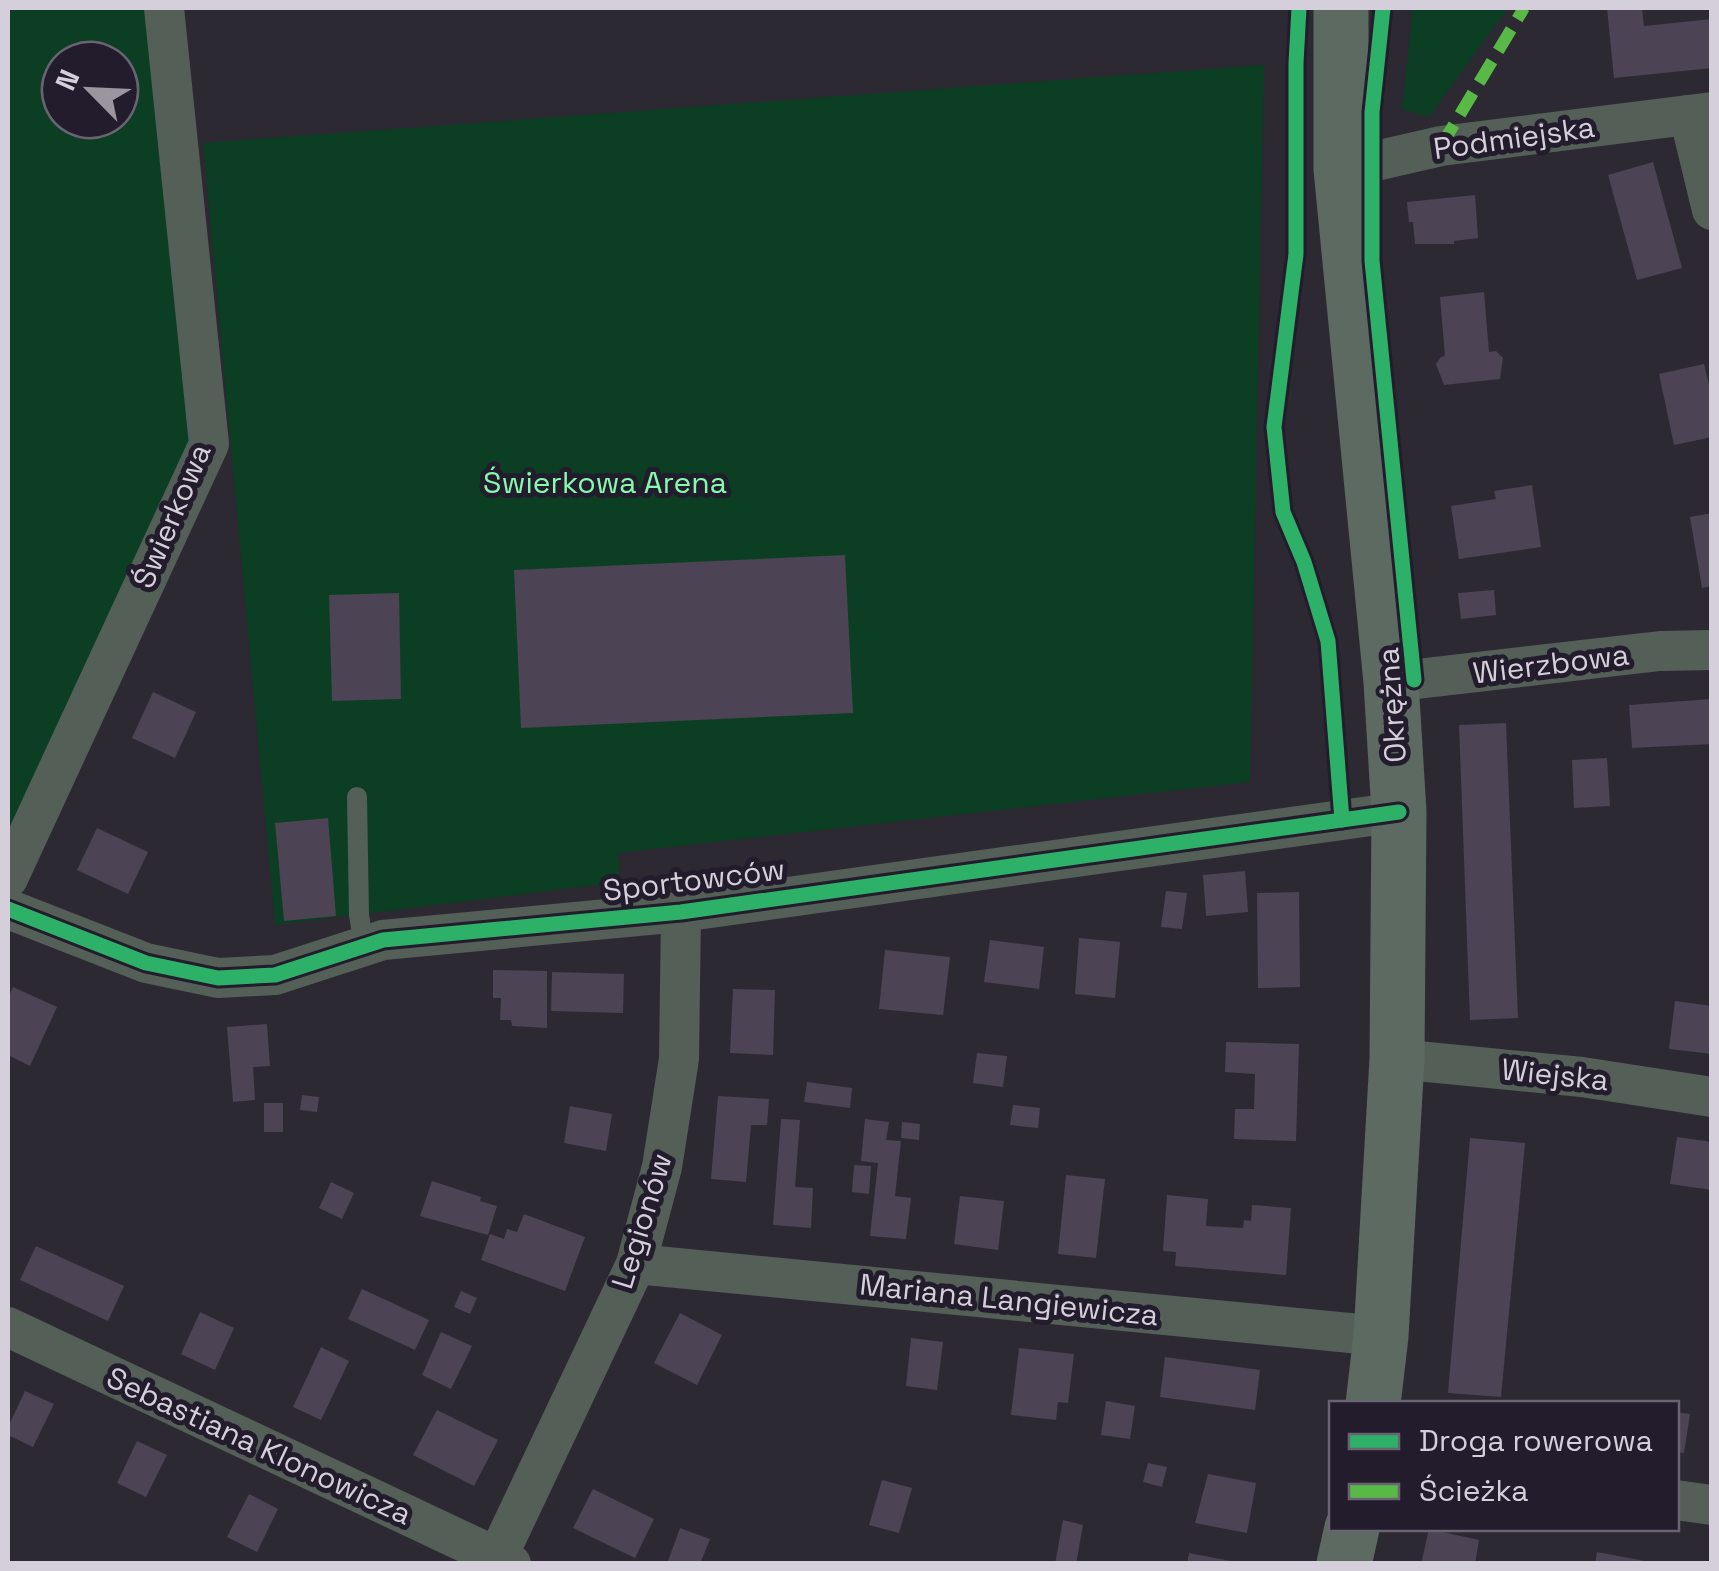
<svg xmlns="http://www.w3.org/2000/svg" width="1719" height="1571" font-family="'Space Grotesk',sans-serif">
<rect width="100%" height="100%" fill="#2d2932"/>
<g fill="#0c3e23" fill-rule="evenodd">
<path d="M8,8h138l49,435 -187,403zM60,60h60v60h-60z"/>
<polygon points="1413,8 1508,8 1429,117 1402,109"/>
<polygon points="1264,65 1250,782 618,853 620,882 275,925 203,143"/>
</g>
<g fill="#4c4355">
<polygon points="1607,8 1642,8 1644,26 1712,19 1712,68 1614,78"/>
<polygon points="1653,162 1682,268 1637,280 1608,175"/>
<polygon points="1475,195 1478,238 1454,241 1454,244 1415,244 1413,222 1409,222 1407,202"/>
<polygon points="1484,292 1489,352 1496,351 1503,358 1500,379 1444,385 1436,364 1441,357 1445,356 1440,297"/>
<polygon points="1704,364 1712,397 1712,437 1674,445 1659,374"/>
<polygon points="1532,485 1541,547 1459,559 1451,506 1496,499 1494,491"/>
<polygon points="1712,513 1712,586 1702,588 1690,517"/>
<polygon points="845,555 853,713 521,728 514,570"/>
<polygon points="1494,590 1496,615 1461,619 1458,593"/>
<polygon points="399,593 401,699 332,701 329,595"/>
<polygon points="153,692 196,712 175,758 132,738"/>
<polygon points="1712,699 1712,744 1632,748 1629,705"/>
<polygon points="1506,723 1518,1018 1470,1020 1459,725"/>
<polygon points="1607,758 1610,806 1574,808 1572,760"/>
<polygon points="328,818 336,916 284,921 275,823"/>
<polygon points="97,828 148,852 128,894 77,870"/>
<polygon points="1245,871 1248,912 1206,916 1203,875"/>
<polygon points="1166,891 1187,893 1182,929 1161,927"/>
<polygon points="1299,892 1300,987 1258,988 1257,893"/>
<polygon points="1079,938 1120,942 1115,998 1075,994"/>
<polygon points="990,940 1044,947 1039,989 984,982"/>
<polygon points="885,950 950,957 943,1015 879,1009"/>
<polygon points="493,970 547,971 547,1028 512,1026 511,1020 500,1020 501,998 493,998"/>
<polygon points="552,972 624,974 623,1013 551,1011"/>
<polygon points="13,987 57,1007 30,1066 8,1055 8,998"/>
<polygon points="733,989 775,990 773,1055 730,1053"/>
<polygon points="1675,1001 1712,1006 1712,1054 1669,1049"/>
<polygon points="267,1024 270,1066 253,1067 255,1100 233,1102 227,1027"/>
<polygon points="1226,1042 1299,1044 1296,1141 1234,1139 1235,1109 1254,1109 1255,1074 1225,1072"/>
<polygon points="977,1053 1007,1056 1003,1087 973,1083"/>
<polygon points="807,1082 852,1088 850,1108 804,1102"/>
<polygon points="302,1095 319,1097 317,1112 300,1110"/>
<polygon points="718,1096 769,1099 767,1125 751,1125 746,1182 711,1179"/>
<rect x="264" y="1103" width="19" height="29"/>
<polygon points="1013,1105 1040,1108 1038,1128 1010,1125"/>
<polygon points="570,1106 612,1114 606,1151 564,1143"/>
<polygon points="781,1119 800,1120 795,1187 813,1188 811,1228 773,1225"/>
<polygon points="865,1119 889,1122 886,1140 901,1141 895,1196 911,1198 906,1239 870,1236 878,1163 861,1161"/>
<polygon points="902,1122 920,1124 919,1140 901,1138"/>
<polygon points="1677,1137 1712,1142 1712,1190 1670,1184"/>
<polygon points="1470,1138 1525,1143 1501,1397 1448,1393"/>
<polygon points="854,1165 871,1166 869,1194 852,1192"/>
<polygon points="1066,1175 1105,1179 1096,1258 1058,1254"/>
<polygon points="432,1181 481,1197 480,1201 497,1206 488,1235 420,1216"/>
<polygon points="331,1182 354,1193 342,1219 319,1208"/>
<polygon points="1167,1195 1208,1199 1206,1226 1243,1228 1244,1220 1251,1221 1252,1205 1291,1208 1286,1275 1175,1266 1176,1252 1163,1251"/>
<polygon points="960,1196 1004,1201 998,1250 954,1244"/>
<polygon points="524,1214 585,1237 565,1291 481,1260 490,1234 504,1239 507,1229 517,1232"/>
<polygon points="36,1246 124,1286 108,1321 20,1280"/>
<polygon points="362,1289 429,1320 415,1350 348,1319"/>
<polygon points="461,1291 477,1298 470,1314 454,1307"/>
<polygon points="200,1312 234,1328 215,1370 181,1354"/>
<polygon points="680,1313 722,1335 697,1385 654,1363"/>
<polygon points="441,1332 472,1346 451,1389 422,1375"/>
<polygon points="911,1338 943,1342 937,1390 906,1386"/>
<polygon points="321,1347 349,1361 321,1420 293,1407"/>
<polygon points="1019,1348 1074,1354 1068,1403 1058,1402 1056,1420 1011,1415"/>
<polygon points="1165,1357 1260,1370 1255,1410 1160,1397"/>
<polygon points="25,1391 54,1404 33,1447 8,1435 8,1427"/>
<polygon points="1106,1401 1135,1406 1130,1439 1101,1435"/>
<polygon points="437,1410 498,1440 474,1486 413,1455"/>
<polygon points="1676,1412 1690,1414 1684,1453 1676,1452"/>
<polygon points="137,1441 167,1455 146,1497 117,1483"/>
<polygon points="1148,1463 1167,1467 1162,1487 1143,1482"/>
<polygon points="1208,1474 1256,1483 1247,1533 1195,1523"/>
<polygon points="882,1480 912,1488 899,1533 869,1525"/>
<polygon points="593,1489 654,1519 635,1558 573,1528"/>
<polygon points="249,1494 278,1509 257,1552 227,1537"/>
<polygon points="1063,1520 1083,1525 1076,1564 1055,1564"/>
<polygon points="680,1528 710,1539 700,1564 667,1564"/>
<polygon points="1429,1529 1479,1540 1475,1564 1421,1564"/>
<polygon points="1597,1552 1650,1562 1650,1564 1595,1564"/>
<polygon points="1189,1553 1236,1562 1236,1564 1187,1564"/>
</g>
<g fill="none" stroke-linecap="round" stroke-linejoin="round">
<polyline stroke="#545f58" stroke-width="20" points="357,797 359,915 364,946"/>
<g stroke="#545f58" stroke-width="40">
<polyline points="1689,115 1712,210"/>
<polyline points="1341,169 1441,146 1712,112"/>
<polyline points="1391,682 1660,651 1712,650"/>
<polyline points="8,878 209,444 164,8"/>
<polyline points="8,909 146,963 218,978 275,975 383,940 681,912 1399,812"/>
<polyline points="1397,1059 1582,1077 1712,1097"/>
<polyline points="636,1264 1381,1336"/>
<polyline points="8,1327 511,1564"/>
<polyline points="1676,1500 1712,1505"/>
<polyline points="494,1564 636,1264 662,1167 679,1059 681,912"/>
</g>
<g stroke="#5d6a62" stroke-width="55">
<polyline points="1341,8 1341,169 1391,682 1399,812 1397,1059 1381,1336 1373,1404"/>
<polyline points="1344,1564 1352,1528"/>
</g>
<polyline stroke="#58b947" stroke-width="12" stroke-dasharray="25 12" stroke-linecap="butt" points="1441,146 1524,8"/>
<defs>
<g id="cycleway">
<polyline points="1299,8 1296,63 1296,254 1274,427 1283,512 1304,562 1328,641 1342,820"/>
<polyline points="1383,8 1372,112 1372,261 1414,680"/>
<polyline points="8,909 146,963 218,978 275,975 383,940 681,912 1399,812"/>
</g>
</defs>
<use href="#cycleway" stroke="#231c2c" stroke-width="21"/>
<use href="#cycleway" stroke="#2db169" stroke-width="15"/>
</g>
<g text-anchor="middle" stroke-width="10" stroke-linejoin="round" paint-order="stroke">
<g font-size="30" fill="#d4cfda" stroke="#231c2c">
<text transform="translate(1514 138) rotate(-8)" y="10">Podmiejska</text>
<text transform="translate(172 516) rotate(-67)" y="10">Świerkowa</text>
<text transform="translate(1551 664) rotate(-7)" y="10">Wierzbowa</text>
<text transform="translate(1392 705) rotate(-94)" y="10">Okrężna</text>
<text transform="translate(694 880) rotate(-7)" y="10">Sportowców</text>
<text transform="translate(1555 1075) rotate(6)" y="10">Wiejska</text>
<text transform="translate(642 1221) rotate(-73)" y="10">Legionów</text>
<text transform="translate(1009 1300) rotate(6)" y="10">Mariana Langiewicza</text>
<text transform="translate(259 1446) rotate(25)" y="10">Sebastiana Klonowicza</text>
</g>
<g font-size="30" fill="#85faae" stroke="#231c2c">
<text x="605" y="493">Świerkowa Arena</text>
</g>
</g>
<rect width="1719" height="1571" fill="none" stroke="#d4cfda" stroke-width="20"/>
<rect x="1329" y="1401" width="350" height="130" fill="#231c2c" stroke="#6a6472" stroke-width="2.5"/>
<rect x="1349" y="1434" width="50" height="15" fill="#2db169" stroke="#6a6472" stroke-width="2.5"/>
<text x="1419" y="1451" font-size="30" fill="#d4cfda">Droga rowerowa</text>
<rect x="1349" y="1484" width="50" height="15" fill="#58b947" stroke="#6a6472" stroke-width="2.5"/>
<text x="1419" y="1501" font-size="30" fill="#d4cfda">Ścieżka</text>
<g transform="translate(90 90) rotate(294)"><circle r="48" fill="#231c2c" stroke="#6a6472" stroke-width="2.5"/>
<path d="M0-8L18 38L0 25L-18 38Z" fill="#9a959f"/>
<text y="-15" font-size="28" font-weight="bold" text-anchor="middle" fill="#d4cfda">N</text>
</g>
</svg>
